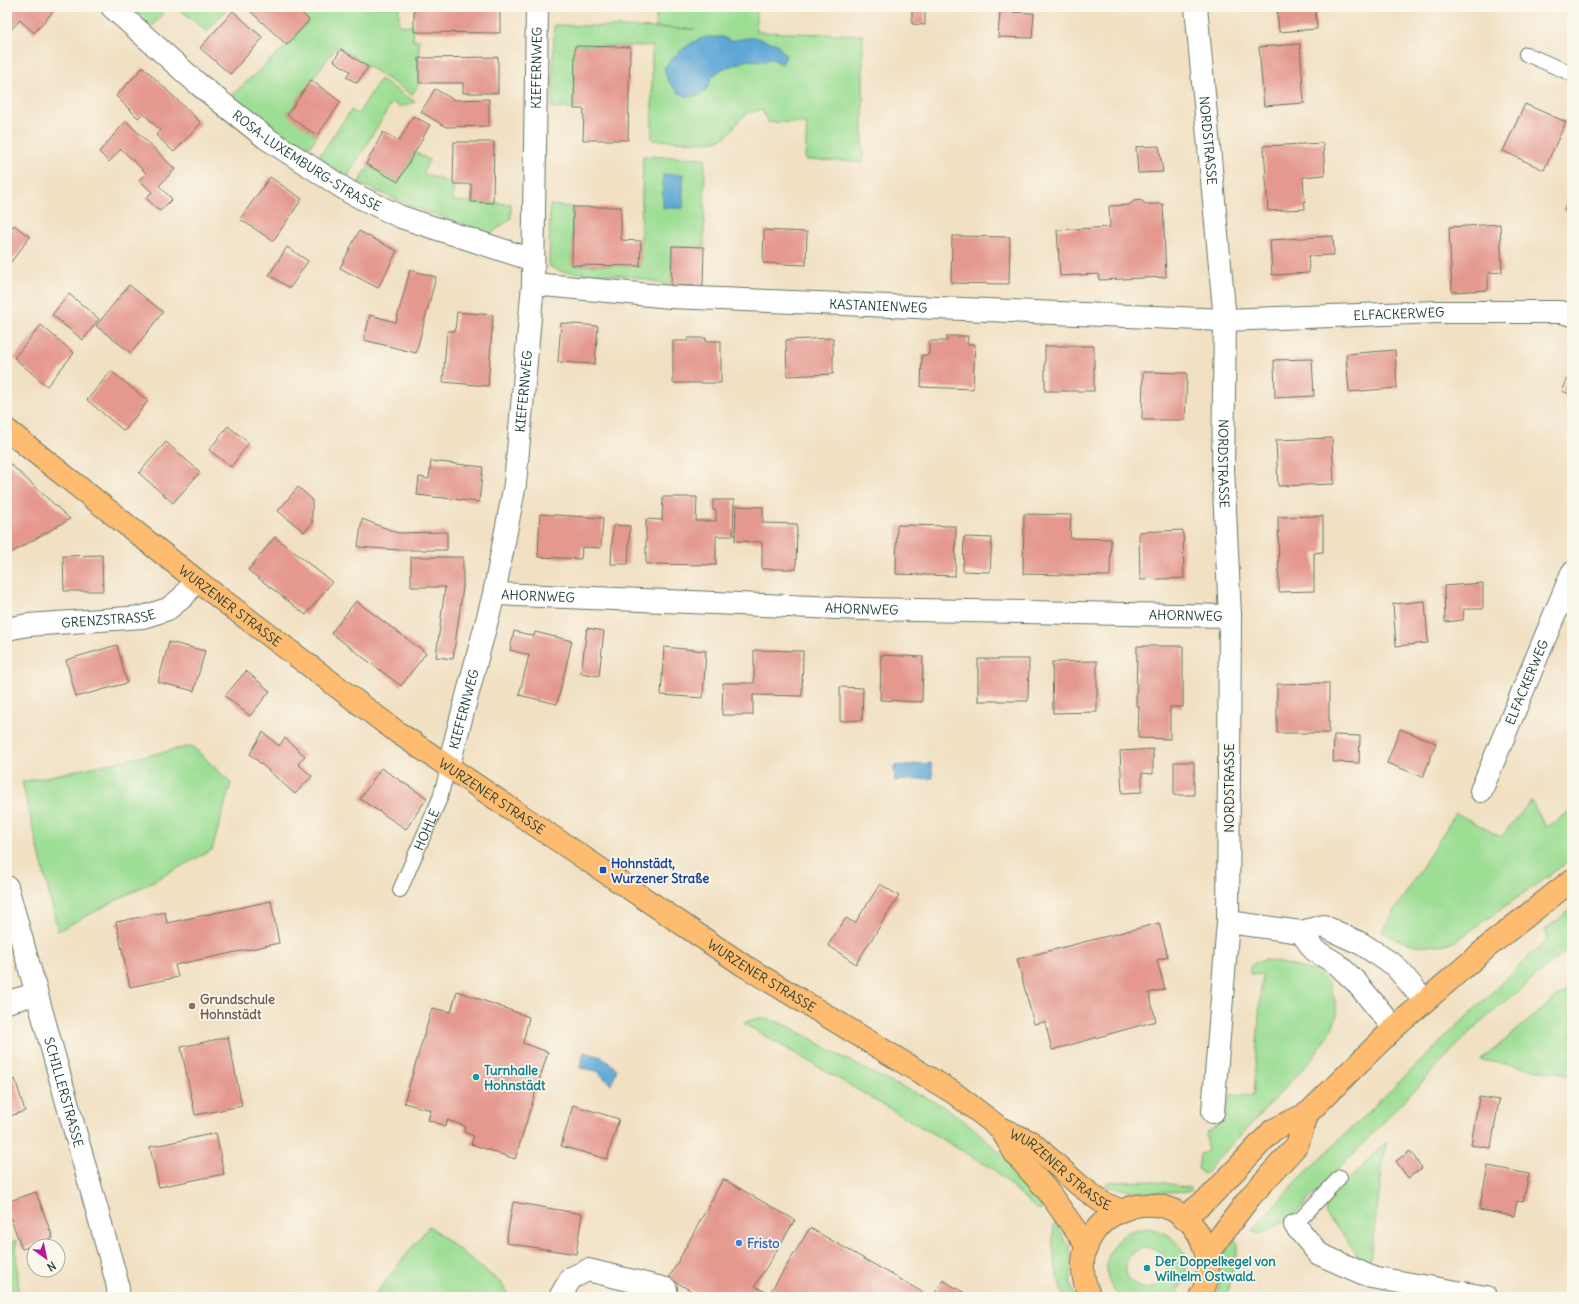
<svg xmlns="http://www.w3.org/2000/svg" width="1579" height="1304" font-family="Delius,sans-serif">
<rect width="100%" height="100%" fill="#fbf7ec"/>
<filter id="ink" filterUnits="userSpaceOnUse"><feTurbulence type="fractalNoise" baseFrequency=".025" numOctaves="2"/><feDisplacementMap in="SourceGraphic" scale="8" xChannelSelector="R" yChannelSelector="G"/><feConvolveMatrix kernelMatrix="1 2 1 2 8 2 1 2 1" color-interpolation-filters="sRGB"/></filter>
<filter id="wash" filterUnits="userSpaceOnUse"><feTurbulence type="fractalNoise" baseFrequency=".012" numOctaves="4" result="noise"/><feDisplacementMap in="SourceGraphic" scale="16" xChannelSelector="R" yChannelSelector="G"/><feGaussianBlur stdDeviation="0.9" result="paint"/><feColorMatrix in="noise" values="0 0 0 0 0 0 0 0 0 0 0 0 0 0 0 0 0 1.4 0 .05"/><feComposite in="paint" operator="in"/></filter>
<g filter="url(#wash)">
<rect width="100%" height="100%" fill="#f1e0c2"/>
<g fill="#9dde94" stroke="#5e8e64" fill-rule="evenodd">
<polygon points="128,7 168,7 152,27"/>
<polygon points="177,7 228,7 207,32"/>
<polygon points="295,7 399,7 399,25 414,26 413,40 419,40 419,83 412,95 337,46 287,114 317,136 307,151 279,133 232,95 287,45 309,21"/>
<path d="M656,7h100v25l107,3v127l-58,-2 2,-37 -39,-1 -6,-12c-30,3 -24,24 -44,30 -10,4 -53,0 -66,0v-94h-77l-1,63 -22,-1 2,-83 141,4 -39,-1z"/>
<polygon points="380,79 415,102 400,107 392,102 347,177 318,158 351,110 358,114"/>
<polygon points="415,152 429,160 423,173 453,184 453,201 511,204 511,218 491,234 414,207 358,183 369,166 398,182"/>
<polygon points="643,156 705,158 704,247 672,246 671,286 630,276 562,272 549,266 550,205 573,207 572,265 640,266"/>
<polygon points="192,746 231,783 212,850 58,931 22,782"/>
<path d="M1531,801l15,26 26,-17v49l-116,82c-26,9 -52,5 -74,-10l74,-118 45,24z"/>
<polygon points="1572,908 1572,946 1474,1028 1293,1216 1260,1234 1251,1231 1297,1181 1548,938 1545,930"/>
<polygon points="1267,960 1318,972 1329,984 1335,1000 1337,1016 1329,1035 1312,1059 1204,1174 1198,1170 1200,1154 1207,1151 1206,1133 1222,1122 1231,1095 1253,1096 1262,975 1250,974 1250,967 1256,962"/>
<polygon points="1572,985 1572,1075 1481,1060"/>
<path d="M758,1018c31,3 55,23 82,38 16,8 31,17 46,24 22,10 46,18 66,32 37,25 66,60 95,94l-5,3h-6l-43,-40 -250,-146z"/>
<polygon points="1386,1142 1369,1269 1325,1213 1328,1201"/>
<path d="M1155,1181l35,7 1,3c-31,2 -56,2 -86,-5l2,-4z"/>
<path d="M1056,1220l9,22 5,5 1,38 4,12h-11c-7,-19 -16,-58 -8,-77z"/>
<polygon points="429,1226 501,1283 509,1297 373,1297"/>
<path d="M1143,1228c40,2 57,37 31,69h-54c-18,-15 -17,-44 0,-59 7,-7 15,-8 23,-10zM1145,1247c36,2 22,51 -6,40 -4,-2 -8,-6 -11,-10 -7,-14 3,-26 17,-30z"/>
<path d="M1235,1237l3,7 -1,7 -11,46h-11c6,-11 3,-23 7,-35 2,-8 7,-18 13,-25z"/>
<polygon points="16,1240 19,1297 7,1297 7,1245"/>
</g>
<g fill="#5ea8d6" stroke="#3e7285">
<path d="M707,37h16l7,4 24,-4 23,7 9,12 -4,8 -12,-6 -6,3 -17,-1 -25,9 -11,9 -2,8 -9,9 -12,2 -10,-5 -10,-11 -4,-13c11,-13 25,-27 43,-31z"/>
<polygon points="683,174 683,208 663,208 663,175"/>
<polygon points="931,763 933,778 895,781 894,766"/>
<polygon points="584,1052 602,1057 617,1069 611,1085 597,1071 580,1068"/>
</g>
<g id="blocks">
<g fill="#e4988e">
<polygon points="7,7 57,7 34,33 20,20 7,34"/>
<polygon points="254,7 271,7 275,11 279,7 295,7 309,20 287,45 250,11"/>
<polygon points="414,7 500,7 500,33 414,32"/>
<polygon points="912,7 925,7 925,25 912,24"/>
<polygon points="1247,7 1276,7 1276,8 1247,10"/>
<polygon points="1277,7 1315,7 1317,29 1279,32"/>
<polygon points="233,11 263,38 230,74 200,48"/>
<polygon points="1000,12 1034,13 1032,38 998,37"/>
<polygon points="1300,44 1304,103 1264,106 1259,47"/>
<polygon points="575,46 630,47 628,140 583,140 584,109 574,109"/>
<polygon points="341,49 368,67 357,83 346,77 350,71 334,61"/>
<polygon points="498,57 498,93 463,93 463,83 419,83 419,58"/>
<polygon points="143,67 201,123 174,152 156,135 160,130 143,113 138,118 116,96"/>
<polygon points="311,80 341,102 317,136 287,115"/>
<polygon points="435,89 454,100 489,99 489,126 446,127 421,112"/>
<polygon points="1525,104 1566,122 1544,170 1503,151"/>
<polygon points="413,116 430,125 398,182 366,164 383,132 399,141"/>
<polygon points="126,121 175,169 159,186 172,199 160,211 146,198 152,192 139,180 146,173 121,149 109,162 99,152"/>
<polygon points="454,142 494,142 493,203 471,202 471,184 453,184"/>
<polygon points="1323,143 1325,175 1303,177 1305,209 1268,211 1264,146"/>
<polygon points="1159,146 1163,172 1138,173 1136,147"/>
<polygon points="270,177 302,199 273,241 240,219"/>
<polygon points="1572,192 1572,213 1564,210"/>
<polygon points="1141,200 1145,204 1163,204 1166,277 1099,280 1099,274 1060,276 1057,230 1110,227 1109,206 1129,205 1134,201"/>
<polygon points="573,207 621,207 621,240 641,241 640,266 572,265"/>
<polygon points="1500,224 1502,272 1488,273 1488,290 1452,292 1449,227"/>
<polygon points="14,225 30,237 7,267 7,234"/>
<polygon points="764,230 807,232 806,265 763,263"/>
<polygon points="359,231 397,251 378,288 340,268"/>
<polygon points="952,236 1010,237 1009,284 951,283"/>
<polygon points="1333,236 1334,255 1308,256 1309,273 1272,275 1270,240"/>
<polygon points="672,246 704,247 703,286 671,286"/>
<polygon points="287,247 308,261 290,288 269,275"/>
<polygon points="410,270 436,277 416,353 364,340 370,315 396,322"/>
<polygon points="129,285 163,312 131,353 96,326"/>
<polygon points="69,294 99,319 83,340 52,315"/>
<polygon points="457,312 493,315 488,386 443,382 447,331 455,331"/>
<polygon points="561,323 598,326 595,364 558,362"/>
<polygon points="41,325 74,353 47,386 14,358"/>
<polygon points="947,336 968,336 967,344 975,344 973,389 921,387 922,355 929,355 929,341 947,341"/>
<polygon points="688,338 706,338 705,341 721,341 721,383 673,383 673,341 688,341"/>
<polygon points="833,338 833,374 787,376 786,340"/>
<rect x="1045" y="346" width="49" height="45"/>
<polygon points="1395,350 1397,388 1349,392 1346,354"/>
<polygon points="1312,359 1314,396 1275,398 1274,360"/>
<polygon points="1572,370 1572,395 1562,391"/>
<polygon points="111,371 148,401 124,431 87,400"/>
<polygon points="1143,372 1187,373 1185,420 1142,420"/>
<polygon points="228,426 249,443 231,467 209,450"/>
<polygon points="1332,438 1334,484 1278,486 1276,440"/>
<polygon points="166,442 200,472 173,503 139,473"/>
<polygon points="7,461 70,519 7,555"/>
<polygon points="431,461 483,467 479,502 417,495 419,477 429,479"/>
<polygon points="298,487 312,499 312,524 304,532 278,511"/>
<polygon points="663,497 697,497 696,521 716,521 716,510 713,510 713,500 734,500 733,536 716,536 716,565 646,564 646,519 662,520"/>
<polygon points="736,506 763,507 763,523 797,524 796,569 762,569 762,542 735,541"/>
<polygon points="540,514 603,518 601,548 582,547 581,559 538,557"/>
<polygon points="1024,514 1071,515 1070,538 1111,539 1110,576 1023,574"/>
<polygon points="1323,516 1323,552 1314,553 1314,591 1279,592 1278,517"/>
<polygon points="362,519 398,533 447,532 447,550 399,550 358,547"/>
<polygon points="613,525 630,526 628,564 611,564"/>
<polygon points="897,525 956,526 955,576 896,574"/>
<polygon points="1183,530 1184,578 1140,580 1139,532"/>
<polygon points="275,537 332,582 306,615 248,570"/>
<polygon points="964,537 992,538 990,572 963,571"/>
<polygon points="102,555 103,591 64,591 63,556"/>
<polygon points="411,557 463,557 463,587 453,659 436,657 445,587 411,587"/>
<polygon points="1483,583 1483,609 1464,609 1463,620 1445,622 1444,586"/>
<polygon points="356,601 426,653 401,686 331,633"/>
<polygon points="1425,601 1428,643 1396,646 1393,604"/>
<polygon points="587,628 604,631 599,676 581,673"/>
<polygon points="514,631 534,636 535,632 572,641 557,704 519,695 529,655 510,650"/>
<polygon points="169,642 205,651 194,691 158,682"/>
<polygon points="117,645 127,683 76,697 66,660"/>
<polygon points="1137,646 1183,646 1183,707 1170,707 1170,739 1138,738 1139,706 1136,706"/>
<polygon points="664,647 706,651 703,698 661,695"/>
<polygon points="754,650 803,651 802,696 753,695 753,715 722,715 723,683 754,683"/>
<polygon points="881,655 923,657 922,702 880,700"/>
<polygon points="978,659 1029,659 1028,701 978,701"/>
<polygon points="1097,661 1097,712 1053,713 1052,662"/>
<polygon points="246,671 270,691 250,716 225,696"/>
<polygon points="1329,683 1329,733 1277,733 1277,684"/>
<polygon points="840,687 863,688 862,720 840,721"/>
<polygon points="1400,729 1436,743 1423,777 1387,763"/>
<polygon points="263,732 279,746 285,738 305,756 298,764 312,776 295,794 250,754"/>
<polygon points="1334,735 1360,736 1359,763 1333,762"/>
<polygon points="1153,749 1153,774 1142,773 1142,792 1122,793 1120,751"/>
<rect x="1174" y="762" width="20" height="33"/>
<polygon points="381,768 427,798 406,829 360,799"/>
<polygon points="880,884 899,896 856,964 828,945 846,918 855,923"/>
<polygon points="271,901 279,943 175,965 178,977 130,987 116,922 165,912 167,923"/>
<polygon points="1159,923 1168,957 1157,960 1165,989 1149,993 1156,1021 1052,1050 1045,1022 1034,1024 1017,959"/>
<polygon points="457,991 529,1017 523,1043 548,1052 515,1159 471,1144 474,1136 464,1132 465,1126 447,1120 446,1126 428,1120 431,1110 404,1103 432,1008 451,1012"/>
<polygon points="228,1037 242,1106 195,1115 181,1047"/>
<polygon points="15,1079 25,1111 7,1117 7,1081"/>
<polygon points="1479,1097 1499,1100 1491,1148 1471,1145"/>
<polygon points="573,1105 619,1119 607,1159 561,1146"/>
<polygon points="216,1133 224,1174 159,1187 150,1147"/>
<polygon points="1410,1151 1422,1168 1408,1178 1396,1161"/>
<polygon points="1488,1166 1529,1174 1523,1202 1517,1201 1514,1216 1479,1210"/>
<polygon points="723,1179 795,1220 755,1286 769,1294 810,1228 931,1297 702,1297 669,1278"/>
<polygon points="36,1192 53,1238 22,1249 7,1208 7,1202"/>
<polygon points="513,1202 582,1214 576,1254 506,1243"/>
<polygon points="943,1280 971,1297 933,1297"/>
<polygon points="571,1293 592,1296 592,1297 570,1297"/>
</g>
</g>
</g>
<g filter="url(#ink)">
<use href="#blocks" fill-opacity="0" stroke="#687666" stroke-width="1"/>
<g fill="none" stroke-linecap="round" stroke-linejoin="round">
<defs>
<g id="lane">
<polyline points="1526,54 1572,74"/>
<path id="s1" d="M400,890l40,-92 8,-30"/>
<polyline points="1295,1225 1340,1177"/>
</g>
<g id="street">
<path id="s2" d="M112,7l85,76 69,55 85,55 50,24 132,43"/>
<path id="s3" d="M1196,7l29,313 -2,148 7,148 -2,306 -15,190"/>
<path id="s4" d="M533,284l138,13 554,23 213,-8h123l11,3"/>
<path id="s5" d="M494,594l368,15 368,7"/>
<path id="s6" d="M7,629l21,-4 115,-8 25,-8 15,-12 13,-17"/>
<path id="s7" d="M448,768l46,-174 21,-110 18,-200 4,-277"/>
<path id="s8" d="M1481,791l91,-218"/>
<path id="s9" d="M7,887l110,395 2,15"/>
<polyline points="1228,922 1301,932 1323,926 1362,944 1395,966 1425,1001"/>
<polyline points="1301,932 1314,950 1337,964 1356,982 1394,1028"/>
<polyline points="7,1002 36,994"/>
<polyline points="1295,1225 1319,1254 1371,1277 1486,1297"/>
<polyline points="560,1297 571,1278 588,1270 666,1289"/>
</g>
<g id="primary">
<path id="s10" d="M7,430l189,150 201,152 346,233 211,128 46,35 31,14 48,43 24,18 17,7"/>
<polyline points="1000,1128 1016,1155 1047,1190 1087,1246"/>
<polyline points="1183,1218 1210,1197 1273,1130 1308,1113 1394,1028 1491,944 1572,880"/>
<polyline points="1207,1254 1250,1197 1297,1145 1308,1113"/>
<path d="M1090,1297c-38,-84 88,-131 114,-50 6,17 5,34 -4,50"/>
</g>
</defs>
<use href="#lane" stroke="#687666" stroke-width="16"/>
<use href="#street" stroke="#687666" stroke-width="24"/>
<use href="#primary" stroke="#687666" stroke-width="24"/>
<use href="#lane" stroke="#fff" stroke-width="14"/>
<use href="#street" stroke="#fff" stroke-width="22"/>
<use href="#primary" stroke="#fdbc70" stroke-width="22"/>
</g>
</g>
<rect fill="#1a4fb4" stroke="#fbf7ec" stroke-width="1.5" x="599" y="866" width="8" height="8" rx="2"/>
<circle fill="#8d6e63" stroke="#fbf7ec" stroke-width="1.5" cx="192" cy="1006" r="4"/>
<g fill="#0f9aa8" stroke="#fbf7ec" stroke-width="1.5">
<circle cx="476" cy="1077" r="4"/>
<circle cx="1147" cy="1268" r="4"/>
</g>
<circle fill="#3f7fe0" stroke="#fbf7ec" stroke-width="1.5" cx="739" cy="1243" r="4"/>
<g text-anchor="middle" stroke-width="3.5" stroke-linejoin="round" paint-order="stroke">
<g font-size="13" fill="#1f3d34" stroke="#fbf7ec">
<text dy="5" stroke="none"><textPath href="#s7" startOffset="709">KIEFERNWEG</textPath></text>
<text dy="5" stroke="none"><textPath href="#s3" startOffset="134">NORDSTRASSE</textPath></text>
<text dy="5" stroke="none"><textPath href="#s2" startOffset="249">ROSA-LUXEMBURG-STRASSE</textPath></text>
<text dy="5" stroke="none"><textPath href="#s4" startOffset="346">KASTANIENWEG</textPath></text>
<text dy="5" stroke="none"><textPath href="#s4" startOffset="867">ELFACKERWEG</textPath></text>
<text dy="5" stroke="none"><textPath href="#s7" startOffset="385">KIEFERNWEG</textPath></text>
<text dy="5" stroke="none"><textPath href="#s3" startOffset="458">NORDSTRASSE</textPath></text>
<text dy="5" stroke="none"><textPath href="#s5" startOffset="44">AHORNWEG</textPath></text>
<text dy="5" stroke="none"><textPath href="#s10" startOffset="284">WURZENER STRASSE</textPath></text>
<text dy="5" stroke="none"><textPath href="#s5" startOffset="368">AHORNWEG</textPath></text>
<text dy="5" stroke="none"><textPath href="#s5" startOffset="692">AHORNWEG</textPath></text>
<text dy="5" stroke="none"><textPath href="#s6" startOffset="102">GRENZSTRASSE</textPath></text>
<text dy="5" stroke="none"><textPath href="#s8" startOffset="118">ELFACKERWEG</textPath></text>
<text dy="5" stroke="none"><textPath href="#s7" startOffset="61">KIEFERNWEG</textPath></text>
<text transform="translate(1229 788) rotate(-90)" y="5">NORDSTRASSE</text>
<text dy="5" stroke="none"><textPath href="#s10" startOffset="608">WURZENER STRASSE</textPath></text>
<text dy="5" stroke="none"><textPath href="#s1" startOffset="66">HOHLE</textPath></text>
<text dy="5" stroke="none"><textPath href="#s10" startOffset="932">WURZENER STRASSE</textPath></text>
<text dy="5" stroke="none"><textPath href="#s9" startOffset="213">SCHILLERSTRASSE</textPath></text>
<text dy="5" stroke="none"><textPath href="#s10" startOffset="1289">WURZENER STRASSE</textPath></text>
</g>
<g font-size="13" font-weight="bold" fill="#164399" stroke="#fbf7ec" text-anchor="start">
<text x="611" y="868">Hohnstädt,<tspan x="611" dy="15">Wurzener Straße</tspan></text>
</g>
<g font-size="13" font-weight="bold" fill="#785e54" stroke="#fbf7ec" text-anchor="start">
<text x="200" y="1004">Grundschule<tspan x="200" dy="15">Hohnstädt</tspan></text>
</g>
<g font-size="13" font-weight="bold" fill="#0d838f" stroke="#fbf7ec" text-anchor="start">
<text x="484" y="1075">Turnhalle<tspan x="484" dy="15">Hohnstädt</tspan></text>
<text x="1155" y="1266">Der Doppelkegel von<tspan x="1155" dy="15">Wilhelm Ostwald.</tspan></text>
</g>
<g font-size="13" font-weight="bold" fill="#366cbe" stroke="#fbf7ec" text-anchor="start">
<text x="747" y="1248">Fristo</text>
</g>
</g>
<rect width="1579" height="1304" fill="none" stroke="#fbf7ec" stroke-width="24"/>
<g transform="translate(46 1258) rotate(147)"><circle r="19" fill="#fbf7ec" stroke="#a3ada2"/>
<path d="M0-3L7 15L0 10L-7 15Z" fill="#b5179e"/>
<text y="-6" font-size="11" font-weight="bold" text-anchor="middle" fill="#1f3d34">N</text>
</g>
</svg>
